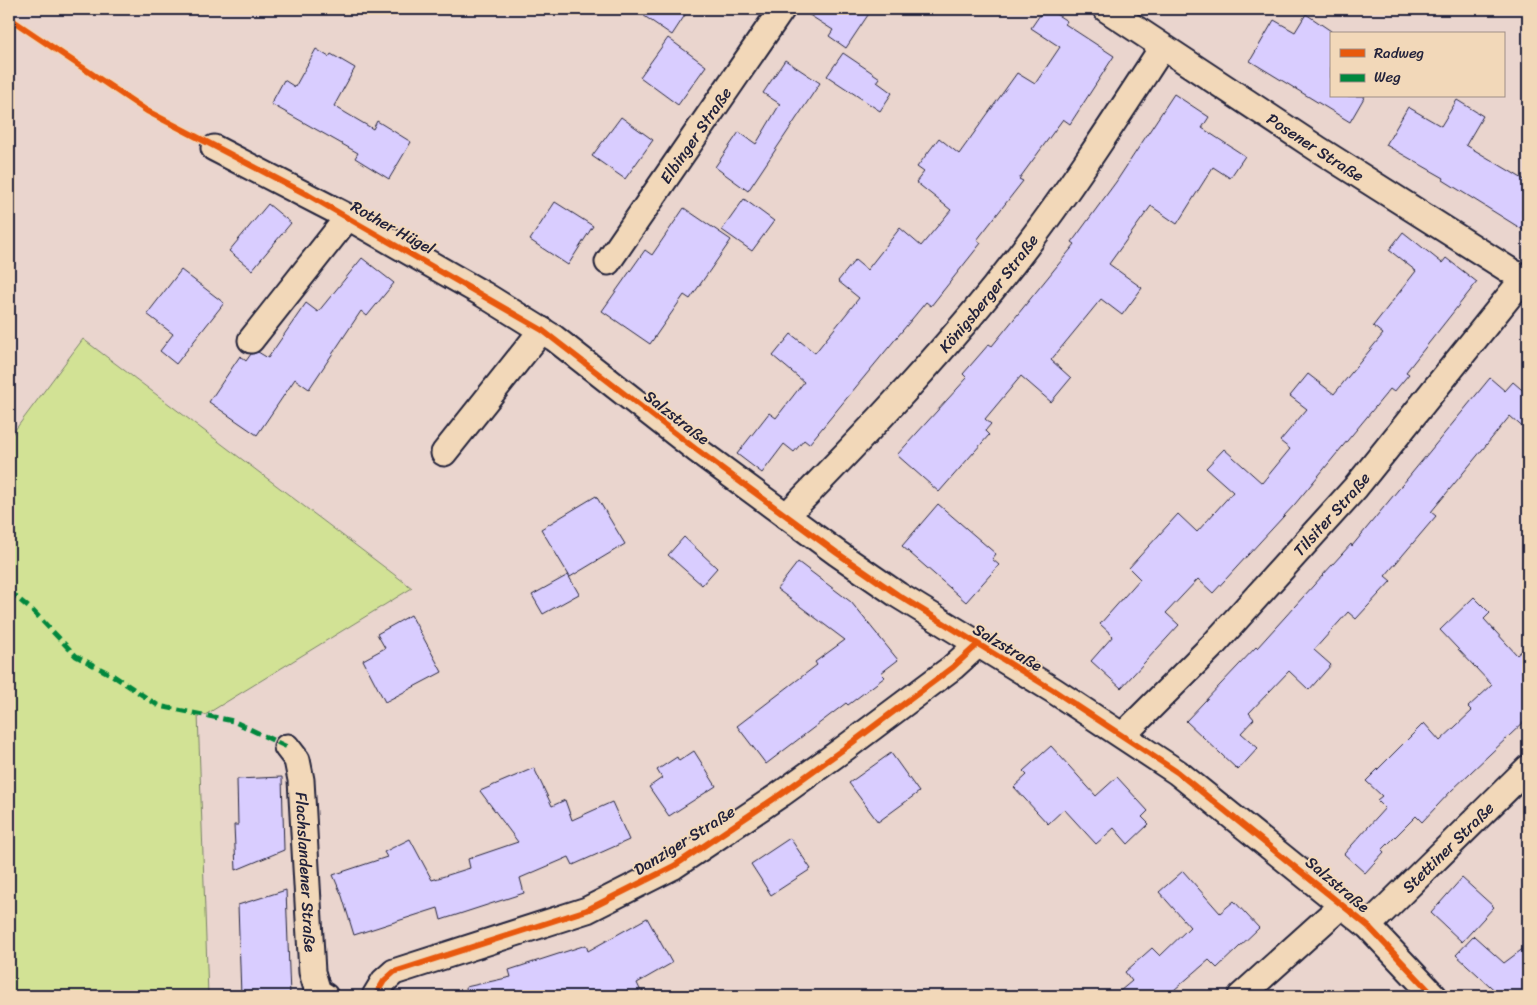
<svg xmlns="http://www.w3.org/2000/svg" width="1537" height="1005" font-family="Sriracha,sans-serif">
<rect width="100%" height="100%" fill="#ead5ce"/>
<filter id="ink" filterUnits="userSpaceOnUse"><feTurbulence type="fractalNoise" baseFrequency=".02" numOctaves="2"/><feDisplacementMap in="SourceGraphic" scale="10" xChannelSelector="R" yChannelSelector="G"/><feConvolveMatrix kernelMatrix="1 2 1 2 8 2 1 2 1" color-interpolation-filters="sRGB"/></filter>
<g filter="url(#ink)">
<polygon fill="#d2e295" stroke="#7a8268" points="83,339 412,588 205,715 198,714 208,996 9,996 9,438"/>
<g fill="#d9cdff" stroke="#22223b">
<polygon points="634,9 689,9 672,35"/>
<polygon points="800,9 872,9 846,48 829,36 833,30"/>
<polygon points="1044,9 1048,9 1067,21 1065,24 1114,56 1070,124 1063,119 1019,179 1023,181 977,240 981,243 931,306 926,302 809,444 804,440 794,452 784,444 762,473 737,454 769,413 776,418 804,382 773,356 791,334 815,353 859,298 838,281 855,260 867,270 900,228 921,246 951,210 916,182 924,172 917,167 939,138 959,154 1017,73 1035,84 1060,47 1031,28"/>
<polygon points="1306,14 1331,31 1331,96 1365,96 1350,122 1250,61 1274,20 1295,32"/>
<polygon points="668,38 706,66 678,105 640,77"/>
<polygon points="316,49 329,57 331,54 355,68 334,106 373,129 377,121 411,142 389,179 355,158 358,153 271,104 284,80 295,87"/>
<polygon points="843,53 880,78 877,82 892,93 880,111 827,76"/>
<polygon points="785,60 820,83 748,191 715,167 739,132 756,144 780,104 763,93"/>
<polygon points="1174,94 1209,117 1202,128 1245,156 1230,178 1213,167 1177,224 1151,206 1109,264 1142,288 1122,315 1101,299 1051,360 1071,378 1051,402 1021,376 985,419 991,424 985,431 989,435 939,492 897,455 967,378 963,374 989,344 992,346 1075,244 1072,242 1116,182"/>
<polygon points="1457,100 1483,116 1466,145 1528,182 1528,233 1443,180 1444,178 1386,145 1408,107 1441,126"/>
<polygon points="621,117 653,140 625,179 592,156"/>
<polygon points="744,199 774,221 752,251 722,230"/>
<polygon points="555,202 593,226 568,265 530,240"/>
<polygon points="268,204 291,223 252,270 229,251"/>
<polygon points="684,208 731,240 690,299 684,295 650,344 602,311 645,250 652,255"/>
<polygon points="1403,232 1442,263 1446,258 1477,282 1406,372 1409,374 1394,392 1390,389 1295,504 1213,593 1198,579 1166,613 1179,625 1121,688 1091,661 1113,636 1100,624 1140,579 1129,568 1178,514 1197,532 1233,492 1206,468 1224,449 1262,483 1290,449 1280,441 1307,409 1290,396 1308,374 1334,394 1383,334 1373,326 1416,271 1389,250"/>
<polygon points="362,258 394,283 367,316 361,311 309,389 295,379 257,435 209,402 240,356 246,361 251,354 258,352 268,358 306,303 318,312"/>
<polygon points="181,270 224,303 176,364 160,351 173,334 147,314"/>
<polygon points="1490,378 1505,391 1513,382 1528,395 1528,432 1510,416 1431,512 1436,516 1385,576 1391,581 1356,619 1348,612 1314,650 1331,665 1309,690 1289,671 1249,713 1254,719 1241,733 1258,748 1238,770 1186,721 1256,647 1257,648 1351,544 1352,546"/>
<polygon points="596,496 625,544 570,577 541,529"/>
<polygon points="938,504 996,554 992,559 999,565 966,602 902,546"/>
<polygon points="684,537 717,568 702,585 668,555"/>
<polygon points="798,562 851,602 898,660 881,673 885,677 848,705 846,703 766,764 737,726 817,665 815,662 845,640 777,589"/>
<polygon points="568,575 579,594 543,614 532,595"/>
<polygon points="1474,597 1490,613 1484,619 1517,655 1528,645 1528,718 1451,791 1422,822 1416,816 1382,850 1384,852 1365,873 1344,854 1385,808 1377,800 1382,796 1366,781 1424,723 1440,741 1472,711 1468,707 1492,685 1440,630"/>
<polygon points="411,615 442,672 385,702 363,660 385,648 377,634"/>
<polygon points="1051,746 1096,796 1117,777 1148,811 1142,817 1149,824 1128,844 1114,828 1096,844 1064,809 1048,824 1014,787 1027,775 1023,771"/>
<polygon points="694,751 716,786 669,816 649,787 662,778 657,770 677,757 679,761"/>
<polygon points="891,753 919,792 878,822 849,783"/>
<polygon points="534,768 552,806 565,800 572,820 612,802 629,840 573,865 569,857 520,878 524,893 441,920 438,908 354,935 342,896 333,875 387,857 384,852 410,839 432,880 470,868 468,859 518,842 480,791"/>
<polygon points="282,777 284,850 236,870 234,825 238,825 237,779"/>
<polygon points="790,838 811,869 771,895 751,864"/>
<polygon points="1183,871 1220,913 1234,901 1259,928 1217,968 1209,960 1167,996 1114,996 1132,981 1125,972 1152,948 1160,956 1190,927 1159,892"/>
<polygon points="1462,878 1494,907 1462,942 1431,913"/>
<polygon points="286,890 290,996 241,996 238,905"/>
<polygon points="647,918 672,963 637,983 643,996 467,996 466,987 511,977 509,970 586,945 588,951"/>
<polygon points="1474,936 1504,963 1528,945 1528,996 1501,996 1456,955"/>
</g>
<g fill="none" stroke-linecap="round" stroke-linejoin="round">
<defs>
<g id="street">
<path id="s1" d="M1106,9l212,140 210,133"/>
<polyline points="214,148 348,217 483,294 554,338 697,450 837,553 898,595 1053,690 1177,772 1368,926 1434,996"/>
<path id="s2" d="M608,262l174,-253"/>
<polyline points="251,340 348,217"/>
<polyline points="444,453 542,330"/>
<path id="s3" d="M786,516c83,-85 167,-173 239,-268 49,-64 93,-133 137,-200"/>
<path id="s4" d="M1123,735l90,-90 143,-158 167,-208"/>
<path id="s5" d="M287,747l10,13 4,20 11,192 6,20 7,4"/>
<path id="s6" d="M1368,926l160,-158"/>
<polyline points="375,996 384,981 394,972 587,910 674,866 781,794 845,748 953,667 977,645"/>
<polyline points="1241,996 1342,905"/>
</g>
</defs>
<use href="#street" stroke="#22223b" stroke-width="29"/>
<use href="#street" stroke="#f2d8b9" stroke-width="25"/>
<polyline stroke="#00873e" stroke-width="5" stroke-dasharray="10 5" stroke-linecap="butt" points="9,591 33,611 76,656 112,675 159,706 233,721 287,747"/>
<defs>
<g id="cycleway">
<polyline points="9,18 147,111 308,195 542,330 697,450 837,553 898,595 1053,690 1177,772 1368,926 1434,996"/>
<polyline points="375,996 384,981 394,972 587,910 674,866 781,794 845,748 953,667 977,645"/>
</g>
</defs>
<use href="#cycleway" stroke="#f2d8b9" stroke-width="9"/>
<use href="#cycleway" stroke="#e8590c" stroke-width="6"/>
</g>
</g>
<g text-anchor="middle" stroke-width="4" stroke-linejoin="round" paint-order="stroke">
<g font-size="16" fill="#22223b" stroke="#f2d8b9">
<text dy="6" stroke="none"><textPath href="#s2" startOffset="154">Elbinger Straße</textPath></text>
<text dy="6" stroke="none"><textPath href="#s1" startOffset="251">Posener Straße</textPath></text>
<text transform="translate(393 227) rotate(29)" y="6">Rother Hügel</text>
<text dy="6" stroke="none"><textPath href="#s3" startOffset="301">Königsberger Straße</textPath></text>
<text transform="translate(677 417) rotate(38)" y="6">Salzstraße</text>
<text dy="6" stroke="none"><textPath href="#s4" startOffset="304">Tilsiter Straße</textPath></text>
<text transform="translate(1008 647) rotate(31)" y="6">Salzstraße</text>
<text transform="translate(684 840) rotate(-32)" y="6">Danziger Straße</text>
<text dy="6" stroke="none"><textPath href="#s6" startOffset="112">Stettiner Straße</textPath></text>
<text dy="6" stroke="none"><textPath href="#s5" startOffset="129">Flachslandener Straße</textPath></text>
<text transform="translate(1338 884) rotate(40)" y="6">Salzstraße</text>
</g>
</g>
<rect width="1537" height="1005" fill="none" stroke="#f2d8b9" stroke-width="30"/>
<rect x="15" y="15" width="1507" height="975" fill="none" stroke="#22223b" stroke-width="2" filter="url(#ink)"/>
<rect x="1330" y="32" width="175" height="65" fill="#f2d8b9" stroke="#9f8f87"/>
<rect x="1340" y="49" width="25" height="8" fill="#e8590c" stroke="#9f8f87"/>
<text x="1374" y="58" font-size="15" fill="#22223b">Radweg</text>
<rect x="1340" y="74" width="25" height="8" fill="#00873e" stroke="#9f8f87"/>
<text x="1374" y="82" font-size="15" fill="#22223b">Weg</text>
</svg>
